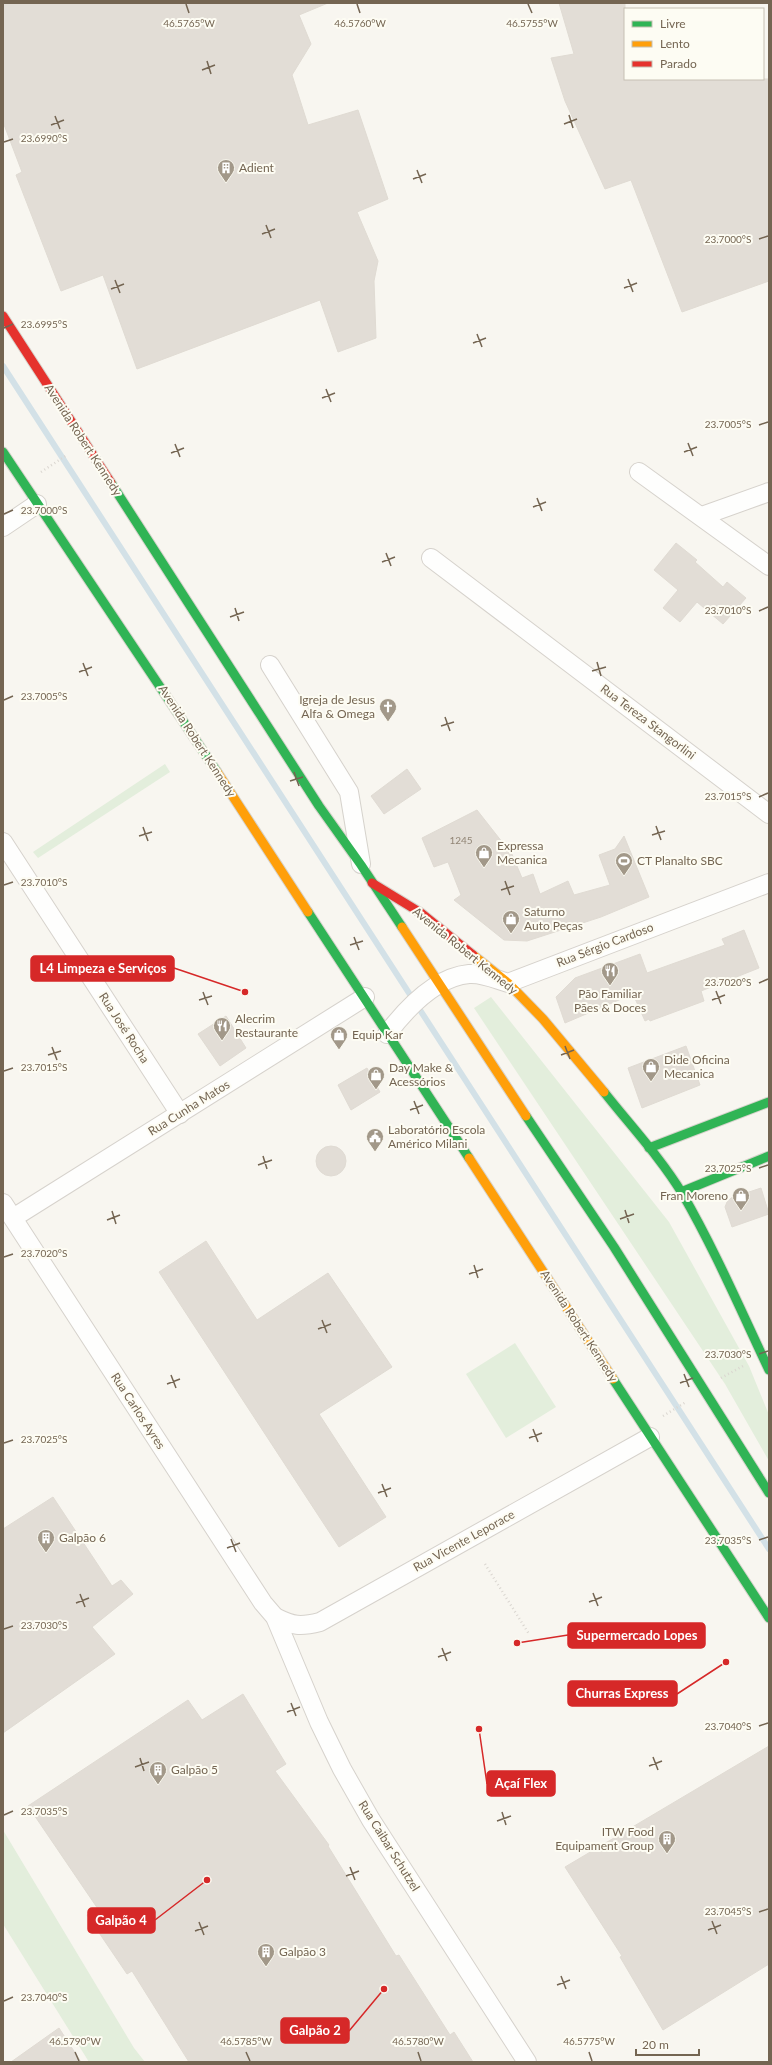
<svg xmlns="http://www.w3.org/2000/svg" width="772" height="2065" font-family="Lato,sans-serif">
<rect width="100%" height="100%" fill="#f8f6f0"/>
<g fill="#e3eedc">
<polygon points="165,764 170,772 38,858 33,852"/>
<polygon points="491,997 669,1222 749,1366 769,1415 769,1461 725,1384 474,1008"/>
<polygon points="515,1343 556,1407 506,1438 466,1374"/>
<polygon points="3,1830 134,2048 145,2062 89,2062 3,1924"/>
</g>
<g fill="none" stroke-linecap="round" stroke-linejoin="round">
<polyline stroke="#d3e1e7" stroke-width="6" points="3,366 769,1549"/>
</g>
<g fill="#e2ddd6" stroke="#e0dbd3">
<polygon points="3,3 328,3 299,15 311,44 292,75 308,125 358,110 388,199 357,212 378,261 374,281 376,338 338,352 320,300 137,369 103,275 61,291 16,175 22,172 3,122"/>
<polygon points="559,3 625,3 625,79 769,79 769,281 682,312 631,180 605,189 565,101 551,58 574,54"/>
<polygon points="676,543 697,560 695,562 723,587 727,582 746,598 723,624 697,602 680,622 663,608 678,590 654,570"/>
<polygon points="407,769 421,789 384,814 371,796"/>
<polygon points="477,810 506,847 509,847 522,878 533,874 540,894 568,881 574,895 610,885 599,855 615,849 624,836 649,897 601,917 527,941 504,940 454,900 461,895 448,862 434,867 422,838"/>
<polygon points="744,930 759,968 701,991 704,1001 650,1021 649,1019 645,1021 633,994 565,1023 556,997 575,978 640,954 647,973 725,945 722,939"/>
<polygon points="226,1016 246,1048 220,1066 198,1034"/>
<polygon points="686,1046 700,1085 642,1108 628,1068"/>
<polygon points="367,1068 380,1092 351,1110 338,1085"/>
<circle cx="331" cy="1161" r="15"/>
<polygon points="761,1188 769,1214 732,1227 725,1207 727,1202 731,1198"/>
<polygon points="206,1241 257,1320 328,1273 392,1367 319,1414 386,1517 339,1547 159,1272"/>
<polygon points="53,1497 112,1586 121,1580 133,1594 92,1627 115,1654 3,1733 3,1529"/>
<polygon points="243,1694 286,1764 275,1771 329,1845 328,1846 396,1956 399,1955 450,2035 454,2032 473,2062 189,2062 132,1971 127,1974 87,1915 98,1909 28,1806 188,1700 202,1720"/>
<polygon points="769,1746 769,1964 663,2030 620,1957 622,1956 565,1867"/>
<polygon points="59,2028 81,2062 11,2062"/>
</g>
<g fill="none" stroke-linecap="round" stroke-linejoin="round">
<defs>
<g id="street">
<polyline points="639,472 769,566"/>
<polyline points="702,516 769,492"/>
<polyline points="3,527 37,504"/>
<polyline points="431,558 769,814"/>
<polyline points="270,665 349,792 361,864"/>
<polyline points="3,842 180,1114"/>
<path d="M387,1034c19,-25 49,-57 82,-60 14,-1 26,5 39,9l261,-100"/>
<polyline points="3,1203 263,1603 275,1617 319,1722 342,1769 371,1820 527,2062"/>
<polyline points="13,1218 365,997"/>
<path d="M275,1617c18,9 25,10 45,5l330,-185"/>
</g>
<g id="fast">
<polyline points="3,452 217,772"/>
<polyline points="111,483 319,806 361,865 402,927"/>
<polyline points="308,912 469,1158"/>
<path d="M604,1092c26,33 56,65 78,101 33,57 59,118 87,177"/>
<polyline points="526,1116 614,1247 769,1493"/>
<polyline points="649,1148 769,1102"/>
<polyline points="681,1192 769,1156"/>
<polyline points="613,1379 769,1618"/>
</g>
<g id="slow">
<polyline points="217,772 308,912"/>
<polyline points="402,927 526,1116"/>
<polyline points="473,955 508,983 543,1019 604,1092"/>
<polyline points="469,1158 613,1379"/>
</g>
<g id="jam">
<polyline points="3,316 111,483"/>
<polyline points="372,883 421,913 473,955"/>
</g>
</defs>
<use href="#street" stroke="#d6d2cc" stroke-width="20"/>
<use href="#fast" stroke="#d7d3cc" stroke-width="11"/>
<use href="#slow" stroke="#d7d3cc" stroke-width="11"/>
<use href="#jam" stroke="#d7d3cc" stroke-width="11"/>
<g stroke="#dad6d0" stroke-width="2.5" stroke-dasharray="1 3" stroke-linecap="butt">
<polyline points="41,472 67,455"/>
<polyline points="721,1378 743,1366"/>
<polyline points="663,1416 686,1402"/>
<polyline points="485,1564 529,1634"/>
</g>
<use href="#street" stroke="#fefefd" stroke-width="18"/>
<use href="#fast" stroke="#30b455" stroke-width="9"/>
<use href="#slow" stroke="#ff9f0a" stroke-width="9"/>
<use href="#jam" stroke="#e5322d" stroke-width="9"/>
</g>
<path fill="none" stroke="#746552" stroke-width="1.5" d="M186,4l3,9M357,4l3,9M528,4l4,9M207,61l4,13M202,70l13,-5M569,115l4,13M55,116l5,13M564,124l13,-5M51,125l13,-5M4,142l9,-3M417,170l5,13M413,179l13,-5M266,225l5,13M262,234l13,-5M759,239l9,-3M628,279l5,13M115,280l5,13M624,288l13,-5M111,289l13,-5M4,328l9,-4M477,334l5,13M473,343l13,-5M326,389l5,13M322,398l13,-5M759,425l9,-3M688,443l5,13M175,444l5,13M684,452l13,-5M171,453l13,-5M537,498l5,13M533,507l13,-5M4,514l9,-4M386,553l5,13M382,562l13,-5M235,608l4,13M759,611l9,-4M230,617l14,-5M597,662l4,14M83,663l5,13M592,671l14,-4M79,672l13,-5M4,700l9,-4M445,717l5,14M441,726l13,-4M294,772l5,14M290,781l13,-4M759,797l9,-4M656,826l5,14M143,827l5,14M652,835l13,-4M139,836l13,-4M505,881l5,14M4,885l9,-3M501,890l13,-4M354,937l5,13M350,945l13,-4M759,983l9,-4M716,991l5,13M203,992l5,13M199,1000l13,-4M712,1000l13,-5M565,1046l5,13M52,1047l5,13M48,1055l13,-4M561,1055l13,-5M4,1071l9,-3M414,1101l5,13M410,1110l13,-5M263,1156l4,13M258,1165l14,-5M759,1168l9,-3M625,1210l4,13M112,1211l4,13M620,1219l14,-5M107,1220l13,-5M4,1257l9,-3M474,1265l4,13M469,1274l14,-5M322,1320l5,13M318,1329l13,-5M759,1354l9,-3M684,1374l5,13M171,1375l5,13M680,1383l13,-5M167,1384l13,-5M533,1429l5,13M529,1438l13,-5M4,1443l9,-3M382,1484l5,13M378,1493l13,-5M231,1539l5,13M759,1540l9,-3M227,1548l13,-5M593,1593l5,13M80,1594l5,13M589,1602l13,-5M76,1603l13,-5M4,1629l9,-3M442,1648l5,13M438,1657l13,-5M291,1703l5,13M287,1712l13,-5M759,1726l9,-3M653,1757l5,13M140,1758l4,13M649,1766l13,-5M135,1767l14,-5M502,1812l4,13M4,1815l9,-4M497,1821l14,-5M350,1867l5,13M346,1876l13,-5M759,1912l9,-3M712,1921l5,13M199,1922l5,13M708,1930l13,-5M195,1931l13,-5M561,1976l5,13M557,1985l13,-5M4,2001l9,-4M75,2052l4,9M246,2052l4,9M418,2052l3,9M589,2052l3,9"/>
<defs>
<symbol id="building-pin" viewBox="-11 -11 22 30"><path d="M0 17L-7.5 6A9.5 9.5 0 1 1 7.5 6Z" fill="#a29889" stroke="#fdfcf3"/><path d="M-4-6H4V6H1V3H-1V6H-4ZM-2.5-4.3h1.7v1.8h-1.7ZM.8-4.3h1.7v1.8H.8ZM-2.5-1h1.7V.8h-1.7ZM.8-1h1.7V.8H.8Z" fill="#fff"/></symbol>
<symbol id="church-pin" viewBox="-11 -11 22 30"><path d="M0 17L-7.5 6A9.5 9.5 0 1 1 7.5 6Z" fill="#a29889" stroke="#fdfcf3"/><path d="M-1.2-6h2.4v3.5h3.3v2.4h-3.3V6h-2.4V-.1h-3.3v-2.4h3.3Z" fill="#fff"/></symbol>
<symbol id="shop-pin" viewBox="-11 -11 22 30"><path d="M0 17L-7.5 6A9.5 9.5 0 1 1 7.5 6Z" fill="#a29889" stroke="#fdfcf3"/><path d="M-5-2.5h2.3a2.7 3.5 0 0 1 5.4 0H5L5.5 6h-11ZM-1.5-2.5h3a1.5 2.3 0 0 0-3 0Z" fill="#fff"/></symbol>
<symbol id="stadium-pin" viewBox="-11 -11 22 30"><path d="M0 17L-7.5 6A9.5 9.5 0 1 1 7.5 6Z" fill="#a29889" stroke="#fdfcf3"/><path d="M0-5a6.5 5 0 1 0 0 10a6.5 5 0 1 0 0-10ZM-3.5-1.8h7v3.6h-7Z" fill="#fff"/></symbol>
<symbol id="restaurant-pin" viewBox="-11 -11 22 30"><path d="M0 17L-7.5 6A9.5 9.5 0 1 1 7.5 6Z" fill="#a29889" stroke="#fdfcf3"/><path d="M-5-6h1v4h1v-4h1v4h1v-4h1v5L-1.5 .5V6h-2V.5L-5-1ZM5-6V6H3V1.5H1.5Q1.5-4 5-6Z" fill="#fff"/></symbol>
<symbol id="civic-pin" viewBox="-11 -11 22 30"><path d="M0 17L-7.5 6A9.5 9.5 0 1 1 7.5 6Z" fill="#a29889" stroke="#fdfcf3"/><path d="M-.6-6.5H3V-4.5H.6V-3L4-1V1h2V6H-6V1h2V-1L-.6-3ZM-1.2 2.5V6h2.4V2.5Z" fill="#fff"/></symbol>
</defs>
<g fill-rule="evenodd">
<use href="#building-pin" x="216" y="158" width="20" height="27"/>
<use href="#church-pin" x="378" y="697" width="20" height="27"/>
<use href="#shop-pin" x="474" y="843" width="20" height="27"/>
<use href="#stadium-pin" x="614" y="851" width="20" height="27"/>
<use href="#shop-pin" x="501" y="909" width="20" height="27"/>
<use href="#restaurant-pin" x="600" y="961" width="20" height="27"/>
<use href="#restaurant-pin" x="212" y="1016" width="20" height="27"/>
<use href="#shop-pin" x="329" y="1025" width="20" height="27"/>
<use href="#shop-pin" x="641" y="1057" width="20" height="27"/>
<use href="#shop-pin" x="366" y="1065" width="20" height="27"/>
<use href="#civic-pin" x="365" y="1127" width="20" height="27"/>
<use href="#shop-pin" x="731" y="1186" width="20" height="27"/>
<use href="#building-pin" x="36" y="1528" width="20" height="27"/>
<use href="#building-pin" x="148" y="1760" width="20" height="27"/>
<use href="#building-pin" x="657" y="1829" width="20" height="27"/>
<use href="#building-pin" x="256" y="1942" width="20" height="27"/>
</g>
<g text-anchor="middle" stroke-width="4" stroke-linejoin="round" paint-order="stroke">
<g font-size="10" fill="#918575">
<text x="461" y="844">1245</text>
</g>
<g font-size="12" fill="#746552" stroke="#fdfcf3" text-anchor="start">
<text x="239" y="172">Adient</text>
<text x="375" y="704" text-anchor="end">Igreja de Jesus<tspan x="375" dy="14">Alfa &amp; Omega</tspan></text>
<text x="497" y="850">Expressa<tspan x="497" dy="14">Mecanica</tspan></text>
<text x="637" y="865">CT Planalto SBC</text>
<text x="524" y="916">Saturno<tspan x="524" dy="14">Auto Peças</tspan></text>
<text x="610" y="998" text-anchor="middle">Pão Familiar<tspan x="610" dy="14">Pães &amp; Doces</tspan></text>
<text x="235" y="1023">Alecrim<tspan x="235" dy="14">Restaurante</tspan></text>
<text x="352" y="1039">Equip Kar</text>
<text x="664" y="1064">Dide Oficina<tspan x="664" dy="14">Mecanica</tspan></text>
<text x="389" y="1072">Day Make &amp;<tspan x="389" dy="14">Acessórios</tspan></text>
<text x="388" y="1134">Laboratório Escola<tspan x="388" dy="14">Américo Milani</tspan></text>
<text x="728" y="1200" text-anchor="end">Fran Moreno</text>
<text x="59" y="1542">Galpão 6</text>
<text x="171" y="1774">Galpão 5</text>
<text x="654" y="1836" text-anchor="end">ITW Food<tspan x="654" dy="14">Equipament Group</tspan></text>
<text x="279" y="1956">Galpão 3</text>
</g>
<g font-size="12" fill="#746552" stroke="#fdfcf3">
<text transform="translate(83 440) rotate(57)" y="4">Avenida Robert Kennedy</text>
<text transform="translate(648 722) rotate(37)" y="4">Rua Tereza Stangorlini</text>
<text transform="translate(197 741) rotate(57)" y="4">Avenida Robert Kennedy</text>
<text transform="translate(605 945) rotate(-21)" y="4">Rua Sérgio Cardoso</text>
<text transform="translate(465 951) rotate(39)" y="4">Avenida Robert Kennedy</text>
<text transform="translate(124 1028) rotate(57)" y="4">Rua José Rocha</text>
<text transform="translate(189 1108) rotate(-32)" y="4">Rua Cunha Matos</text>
<text transform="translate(579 1326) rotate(57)" y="4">Avenida Robert Kennedy</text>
<text transform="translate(138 1411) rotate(57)" y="4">Rua Carlos Ayres</text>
<text transform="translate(464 1541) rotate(-29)" y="4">Rua Vicente Leporace</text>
<text transform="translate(389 1846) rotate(58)" y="4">Rua Caibar Schutzel</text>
</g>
</g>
<g font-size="10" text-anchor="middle" fill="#746552" stroke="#fdfcf3" stroke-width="4" stroke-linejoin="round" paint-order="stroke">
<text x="189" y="27">46.5765°W</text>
<text x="360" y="27">46.5760°W</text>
<text x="532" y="27">46.5755°W</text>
<text x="44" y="142">23.6990°S</text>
<text x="728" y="243">23.7000°S</text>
<text x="44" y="328">23.6995°S</text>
<text x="728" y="428">23.7005°S</text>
<text x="44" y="514">23.7000°S</text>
<text x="728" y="614">23.7010°S</text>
<text x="44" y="700">23.7005°S</text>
<text x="728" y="800">23.7015°S</text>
<text x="44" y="886">23.7010°S</text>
<text x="728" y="986">23.7020°S</text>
<text x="44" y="1071">23.7015°S</text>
<text x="728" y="1172">23.7025°S</text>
<text x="44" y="1257">23.7020°S</text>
<text x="728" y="1358">23.7030°S</text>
<text x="44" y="1443">23.7025°S</text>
<text x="728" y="1544">23.7035°S</text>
<text x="44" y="1629">23.7030°S</text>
<text x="728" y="1730">23.7040°S</text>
<text x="44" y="1815">23.7035°S</text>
<text x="728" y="1915">23.7045°S</text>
<text x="44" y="2001">23.7040°S</text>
<text x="75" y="2045">46.5790°W</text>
<text x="246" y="2045">46.5785°W</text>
<text x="418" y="2045">46.5780°W</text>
<text x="589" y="2045">46.5775°W</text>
</g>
<path fill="none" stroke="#d62828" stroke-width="1.5" d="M245 992L174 968M517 1643L568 1635M726 1662L677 1694M479 1729L487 1784M207 1880L155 1920M384 1989L349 2031"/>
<g fill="#d62828" stroke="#fdfcf3" stroke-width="1.5">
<circle cx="245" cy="992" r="4"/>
<circle cx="517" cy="1643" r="4"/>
<circle cx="726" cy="1662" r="4"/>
<circle cx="479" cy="1729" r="4"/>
<circle cx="207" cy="1880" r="4"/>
<circle cx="384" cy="1989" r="4"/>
</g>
<g fill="#d62828" stroke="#d62828" stroke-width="1.5">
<rect x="31" y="956" width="143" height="25" rx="4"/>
<rect x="568" y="1623" width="137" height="25" rx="4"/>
<rect x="568" y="1681" width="109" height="25" rx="4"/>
<rect x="487" y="1771" width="68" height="25" rx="4"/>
<rect x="88" y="1908" width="67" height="25" rx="4"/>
<rect x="281" y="2018" width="68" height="25" rx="4"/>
</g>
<g font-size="13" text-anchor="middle" font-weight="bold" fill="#fff">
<text x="103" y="973">L4 Limpeza e Serviços</text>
<text x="637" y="1640">Supermercado Lopes</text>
<text x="622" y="1698">Churras Express</text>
<text x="521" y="1788">Açaí Flex</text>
<text x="121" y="1925">Galpão 4</text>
<text x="315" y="2035">Galpão 2</text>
</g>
<rect width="772" height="2065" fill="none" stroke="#746552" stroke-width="8"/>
<rect x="624" y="8" width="140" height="72" fill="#fdfcf3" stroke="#c6c0b3"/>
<rect x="632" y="21" width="20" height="6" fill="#30b455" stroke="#c6c0b3"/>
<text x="660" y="28" font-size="12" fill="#746552">Livre</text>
<rect x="632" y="41" width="20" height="6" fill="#ff9f0a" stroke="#c6c0b3"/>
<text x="660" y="48" font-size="12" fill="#746552">Lento</text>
<rect x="632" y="61" width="20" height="6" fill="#e5322d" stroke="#c6c0b3"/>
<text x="660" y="68" font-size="12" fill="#746552">Parado</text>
<path d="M636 2049v6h63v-6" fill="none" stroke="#746552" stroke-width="2"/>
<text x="642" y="2049" font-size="12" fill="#746552" stroke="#fdfcf3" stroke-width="3" paint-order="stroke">20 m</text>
</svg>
